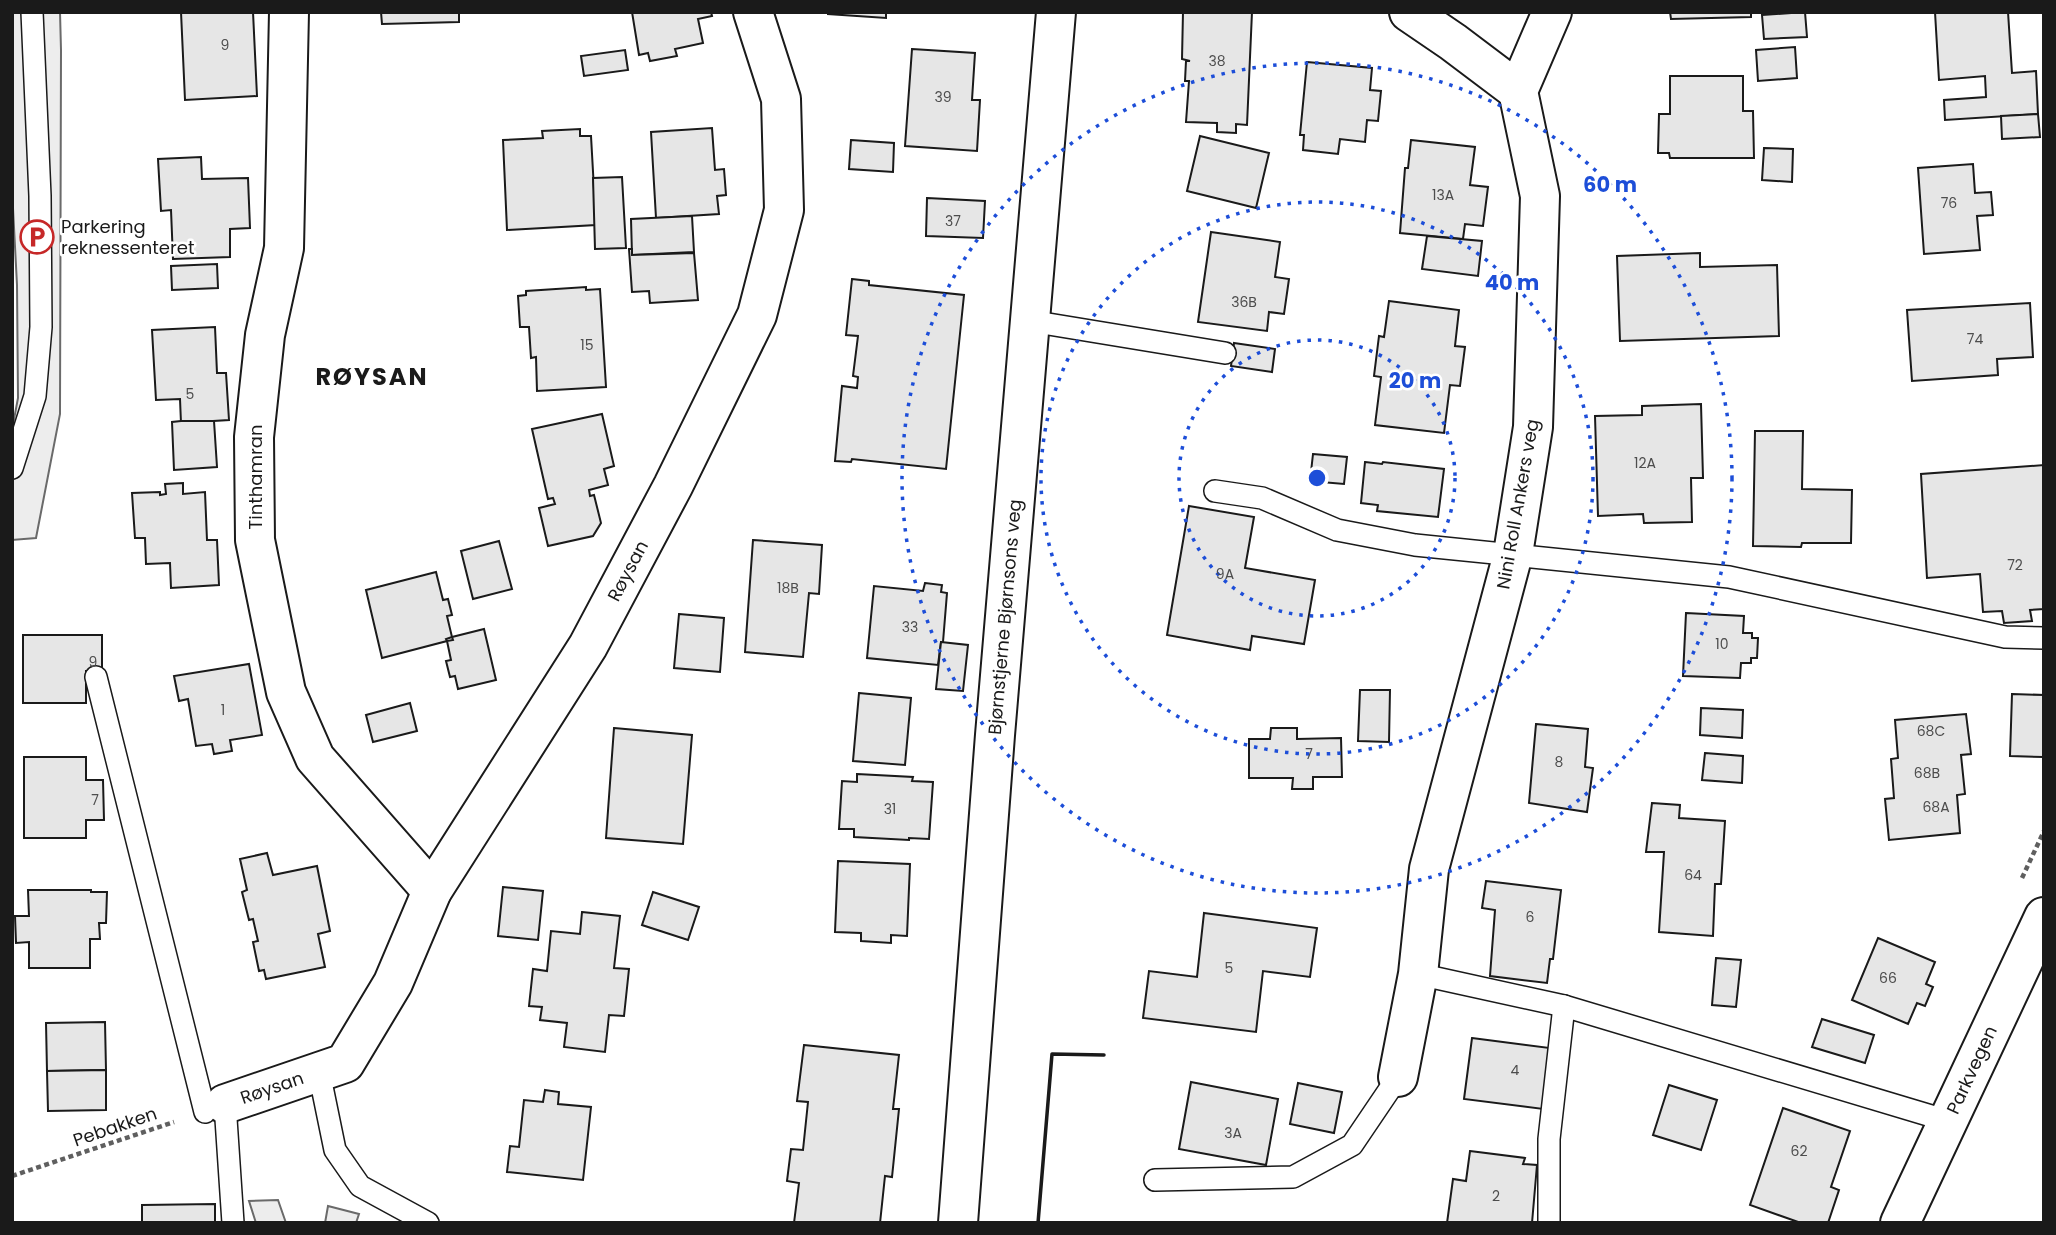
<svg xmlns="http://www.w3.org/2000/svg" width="2056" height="1235" font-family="Poppins,sans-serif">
<rect width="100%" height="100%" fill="#fff"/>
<g fill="#ededed" stroke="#6a6a6a" stroke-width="2">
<polygon points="12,12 60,12 61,50 60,414 36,538 12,540 12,430 18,398 17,285 12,189"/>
<polygon points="278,1200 286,1223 256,1223 249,1201"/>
<polygon points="328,1206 359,1214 356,1223 325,1223"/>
</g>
<g fill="#e6e6e6" stroke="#1a1a1a" stroke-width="2">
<polygon points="181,12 253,12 257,96 185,100"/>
<polygon points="381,12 459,12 459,22 382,24"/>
<polygon points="632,12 711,12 712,16 698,19 703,43 675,49 677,56 650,61 648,53 639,55"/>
<polygon points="828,12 886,12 886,18 828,14"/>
<polygon points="1183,12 1252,12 1247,125 1236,124 1236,133 1217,132 1217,123 1186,122 1189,81 1185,81 1186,61 1190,61 1182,59"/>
<polygon points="1670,12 1751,12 1751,17 1671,19"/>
<polygon points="1805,12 1807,37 1764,39 1762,15"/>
<polygon points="1935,12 2008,12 2012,73 2036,71 2038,114 1945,120 1944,100 1986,97 1985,76 1939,80"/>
<polygon points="1795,47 1797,78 1758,81 1756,50"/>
<polygon points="912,49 975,53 972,100 980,100 977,151 905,146"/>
<polygon points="625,50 628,70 584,76 581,56"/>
<polygon points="1307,62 1372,68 1370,90 1381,91 1378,121 1367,120 1365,142 1340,139 1338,154 1303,150 1304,135 1300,135"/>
<polygon points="1670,76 1743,76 1743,111 1753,111 1754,158 1670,158 1669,153 1658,153 1659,114 1670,114"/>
<polygon points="2038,114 2040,137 2002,139 2001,116"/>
<polygon points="712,128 715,170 724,169 726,195 717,196 719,214 656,218 651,132"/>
<polygon points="580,129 580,136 591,136 596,225 507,230 503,140 543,138 542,131"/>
<polygon points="1200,136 1269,153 1256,208 1187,191"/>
<polygon points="851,140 894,143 893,172 849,169"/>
<polygon points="1411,140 1475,147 1470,185 1488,187 1483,226 1465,224 1463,239 1400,233 1405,168 1408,168"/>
<polygon points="1764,148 1793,149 1792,182 1762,180"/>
<polygon points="201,157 202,179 248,178 250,228 230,229 230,257 173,259 171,210 161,211 158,159"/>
<polygon points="1973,164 1975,193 1991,192 1993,215 1977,216 1980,250 1924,254 1918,168"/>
<polygon points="622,177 626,248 595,249 593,178"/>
<polygon points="927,198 985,201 983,238 926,236"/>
<polygon points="692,216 694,252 632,255 631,219"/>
<polygon points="1211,232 1280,242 1275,277 1289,279 1284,314 1269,312 1267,331 1198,322"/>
<polygon points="1427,236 1482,241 1478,276 1422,269"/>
<polygon points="629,249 632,249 632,255 694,253 698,300 650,303 649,291 632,292"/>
<polygon points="1700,253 1700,267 1777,265 1779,336 1620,341 1617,256"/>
<polygon points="217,264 218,288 172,290 171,266"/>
<polygon points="852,279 869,281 869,285 964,295 946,469 852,459 851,462 835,461 842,386 857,388 858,377 853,376 858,336 846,335"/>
<polygon points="586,287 586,290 600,289 606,387 537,391 536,357 531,358 529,327 520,327 518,296 526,295 526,291"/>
<polygon points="1389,301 1459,310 1455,346 1465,347 1460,386 1450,385 1444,433 1375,425 1381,377 1374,376 1379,336 1384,337"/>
<polygon points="2030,303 2033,357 1997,359 1998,375 1912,381 1907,310"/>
<polygon points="215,327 217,373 226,373 229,420 181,423 180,399 156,400 152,330"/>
<polygon points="1234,343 1275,349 1272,372 1231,366"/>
<polygon points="1701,404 1703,478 1691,478 1692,522 1644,523 1643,514 1598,516 1595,416 1642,415 1642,406"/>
<polygon points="602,414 614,466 604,469 608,485 589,490 590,496 594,495 601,523 593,536 548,546 539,508 555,504 553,498 548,499 532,429"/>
<polygon points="181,421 214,421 217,467 174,470 172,422"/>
<polygon points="1755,431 1803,431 1802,489 1852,490 1851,543 1802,543 1801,547 1753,546"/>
<polygon points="1313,454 1347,457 1344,484 1310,481"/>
<polygon points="1365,462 1382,464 1383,462 1444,469 1438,517 1377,511 1378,505 1361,503"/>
<polygon points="2044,465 2044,609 2030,610 2032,621 2004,623 2002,611 1983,612 1980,574 1927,578 1921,474"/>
<polygon points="183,483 183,494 205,492 207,540 217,540 219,585 171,588 170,563 146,564 145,538 135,538 132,493 160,492 160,495 166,494 165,484"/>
<polygon points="1189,506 1254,517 1245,568 1315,580 1304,644 1252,636 1250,650 1167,635"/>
<polygon points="753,540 822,545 819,594 809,593 803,657 745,652"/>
<polygon points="499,541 512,589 473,599 461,551"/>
<polygon points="436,572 443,600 448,599 452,615 447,616 452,637 446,639 447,641 382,658 366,590"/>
<polygon points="925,583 942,585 941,592 947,593 943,642 941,642 938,665 867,658 874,586 923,591"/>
<polygon points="1686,613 1744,616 1743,633 1752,633 1752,638 1758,638 1757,658 1751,658 1751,663 1741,663 1740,678 1683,676"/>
<polygon points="679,614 724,618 720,672 674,668"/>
<polygon points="484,629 496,680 458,689 455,676 450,677 446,661 451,660 447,641 453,640 452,637"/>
<polygon points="23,635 102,635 102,671 86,671 86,703 23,703"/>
<polygon points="941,642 968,645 963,691 936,689"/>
<polygon points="249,664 262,735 230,740 232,751 214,754 212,744 196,746 188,699 179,701 174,676"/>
<polygon points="1360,690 1390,690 1389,742 1358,741"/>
<polygon points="859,693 911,698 905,765 853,761"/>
<polygon points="2012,694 2044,695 2043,757 2010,756"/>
<polygon points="410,703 417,731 373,742 366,715"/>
<polygon points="1701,708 1743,710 1742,738 1700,735"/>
<polygon points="1966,714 1971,754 1961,755 1965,794 1957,795 1960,833 1889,840 1885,799 1894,798 1891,759 1898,758 1895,720"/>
<polygon points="1536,724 1588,729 1585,767 1593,768 1587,812 1529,803"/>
<polygon points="614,728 692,735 683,844 606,838"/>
<polygon points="1271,728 1297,728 1297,739 1341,738 1342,777 1313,777 1313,789 1292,789 1293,778 1249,778 1249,739 1270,739"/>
<polygon points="1705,753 1743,756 1742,783 1702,780"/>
<polygon points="24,757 86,757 86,780 103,780 104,820 86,820 86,838 24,838"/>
<polygon points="857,774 913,777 912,781 933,782 929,839 909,838 909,840 854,837 854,829 839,829 842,781 857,782"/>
<polygon points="1652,803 1680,805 1679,818 1725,821 1721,884 1715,884 1713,936 1659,932 1664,852 1646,852"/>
<polygon points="267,853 273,875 317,866 330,931 318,934 325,967 266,979 264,970 259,971 253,942 258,941 253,919 249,920 242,892 247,890 240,859"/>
<polygon points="838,861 910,864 907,936 891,935 891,943 861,941 861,933 835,932"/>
<polygon points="1486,881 1561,890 1553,959 1550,959 1547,983 1490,976 1495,910 1482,908"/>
<polygon points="503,887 543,891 538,940 498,936"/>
<polygon points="28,890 91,890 91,892 107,892 106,923 99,923 100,939 90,939 90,968 29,968 29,942 16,943 15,916 29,916"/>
<polygon points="653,892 699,907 688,940 642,925"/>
<polygon points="582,912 620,916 614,968 629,969 624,1016 609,1015 605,1052 564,1047 567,1023 540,1020 542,1007 529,1006 533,969 547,971 551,931 580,934"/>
<polygon points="1204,913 1317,928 1310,977 1263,971 1256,1032 1143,1018 1149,971 1197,977"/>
<polygon points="1878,938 1935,962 1926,984 1933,987 1925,1006 1917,1003 1908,1024 1852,1000"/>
<polygon points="1716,958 1741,960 1736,1007 1712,1005"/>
<polygon points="1822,1019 1874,1035 1865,1063 1812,1047"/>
<polygon points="105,1022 106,1070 47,1071 46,1023"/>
<polygon points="1472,1038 1550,1048 1543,1109 1464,1099"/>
<polygon points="804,1045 899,1055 893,1109 899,1109 892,1177 885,1176 880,1223 794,1223 799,1183 787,1181 791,1149 803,1150 808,1102 797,1101"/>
<polygon points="106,1070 106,1110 48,1111 47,1071"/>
<polygon points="1191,1082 1278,1099 1266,1165 1179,1149"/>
<polygon points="1298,1083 1342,1092 1334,1133 1290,1124"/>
<polygon points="1669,1085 1717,1100 1701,1150 1653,1135"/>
<polygon points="545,1090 559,1092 558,1104 591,1107 583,1180 507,1172 510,1146 519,1147 524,1100 543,1102"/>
<polygon points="1783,1108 1850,1131 1831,1187 1839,1190 1828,1223 1801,1223 1750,1205"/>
<polygon points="1470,1151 1525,1158 1523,1164 1537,1165 1532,1223 1447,1223 1453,1179 1466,1181"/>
<polygon points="215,1204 215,1223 142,1223 142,1205"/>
</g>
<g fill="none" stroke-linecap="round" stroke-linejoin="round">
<defs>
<g id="service">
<polyline points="1030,321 1225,353"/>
<polyline points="12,468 35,396 41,327 40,196 32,12"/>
<polyline points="1215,491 1262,498 1337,530 1415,545 1729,577 2005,637 2044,638"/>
<polyline points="96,677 205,1112"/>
<polyline points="1418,974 1564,1006 1948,1121"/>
<polyline points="319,1072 335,1150 360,1186 428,1223"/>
<polyline points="225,1104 233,1223"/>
<polyline points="1155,1180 1293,1177 1352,1145 1398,1077"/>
<polyline points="1549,1223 1549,1139 1564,1006"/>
</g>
<g id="minor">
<polyline points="289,12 284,248 265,335 254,437 255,540 286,692 315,758 432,891"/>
<polyline points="1409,12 1453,42 1518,91"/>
<polyline points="1398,1077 1418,974 1429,869 1513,554 1533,427 1540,196 1518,91 1552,12"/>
<polyline points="225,1104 345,1063 393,983 432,891 588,646 673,486 757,315 784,210 781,99 753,12"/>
<polyline points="958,1223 995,735 1056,12"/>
</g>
<polyline id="secondary" points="1900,1223 2044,917"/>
</defs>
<use href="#service" stroke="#1a1a1a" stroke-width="24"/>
<use href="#minor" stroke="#1a1a1a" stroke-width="42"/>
<use href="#secondary" stroke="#1a1a1a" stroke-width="42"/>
<g stroke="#5f5f5f" stroke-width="4.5" stroke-dasharray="5 3.5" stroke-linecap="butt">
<polyline points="2022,878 2044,831"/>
<polyline points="12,1176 174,1122"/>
</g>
<use href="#service" stroke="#fff" stroke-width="21"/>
<use href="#minor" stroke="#fff" stroke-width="38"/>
<use href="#secondary" stroke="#fff" stroke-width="38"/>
<polyline stroke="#1a1a1a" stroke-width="3.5" points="1038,1223 1052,1054 1104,1055"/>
</g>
<g fill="none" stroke="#1d4ed8" stroke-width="3.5" stroke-dasharray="3.5 7">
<circle cx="1317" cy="478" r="138"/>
<circle cx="1317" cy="478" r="276"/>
<circle cx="1317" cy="478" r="415"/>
</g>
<defs>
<symbol id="parking-ring" viewBox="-11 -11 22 22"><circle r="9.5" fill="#fff" stroke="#c62828" stroke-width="1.5"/><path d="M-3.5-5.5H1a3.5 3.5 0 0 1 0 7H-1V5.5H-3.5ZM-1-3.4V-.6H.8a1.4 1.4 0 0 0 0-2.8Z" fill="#c62828"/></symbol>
</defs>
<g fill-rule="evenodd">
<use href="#parking-ring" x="18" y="218" width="38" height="38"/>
</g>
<g text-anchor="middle" stroke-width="5" stroke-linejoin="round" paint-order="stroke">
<g font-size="14" fill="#4d4d4d">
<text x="225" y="50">9</text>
<text x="1217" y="66">38</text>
<text x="943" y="102">39</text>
<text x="1443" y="200">13A</text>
<text x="1949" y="208">76</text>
<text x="953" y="226">37</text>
<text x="1244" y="307">36B</text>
<text x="1975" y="344">74</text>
<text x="587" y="350">15</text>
<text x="190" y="399">5</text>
<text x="1645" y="468">12A</text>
<text x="2015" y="570">72</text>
<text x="1225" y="579">9A</text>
<text x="788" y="593">18B</text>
<text x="910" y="632">33</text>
<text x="1722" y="649">10</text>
<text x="93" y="667">9</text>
<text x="223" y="715">1</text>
<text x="1931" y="736">68C</text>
<text x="1309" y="759">7</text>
<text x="1559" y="767">8</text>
<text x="1927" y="778">68B</text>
<text x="95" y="805">7</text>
<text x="1936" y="812">68A</text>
<text x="890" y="814">31</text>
<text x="1693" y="880">64</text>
<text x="1530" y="922">6</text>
<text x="1229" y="973">5</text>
<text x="1888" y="983">66</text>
<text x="1515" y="1075">4</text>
<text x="1233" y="1138">3A</text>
<text x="1799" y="1156">62</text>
<text x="1496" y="1201">2</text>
</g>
<g font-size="18" fill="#1a1a1a" stroke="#fff" text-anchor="start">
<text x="61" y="233">Parkering<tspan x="61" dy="21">reknessenteret</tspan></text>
</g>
<g font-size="18" fill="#1a1a1a" stroke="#fff">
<text transform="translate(256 477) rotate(-90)" y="6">Tinthamran</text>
<text transform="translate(1518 504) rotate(-80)" y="6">Nini Roll Ankers veg</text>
<text transform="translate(628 571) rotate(-62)" y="6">Røysan</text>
<text transform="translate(1005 617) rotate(-85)" y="6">Bjørnstjerne Bjørnsons veg</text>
<text transform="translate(1972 1070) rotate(-65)" y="6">Parkvegen</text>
<text transform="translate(272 1088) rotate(-19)" y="6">Røysan</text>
<text transform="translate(115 1127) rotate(-19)" y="6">Pebakken</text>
</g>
<g font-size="24" font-weight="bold" letter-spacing="2" fill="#1a1a1a" stroke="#fff">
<text x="372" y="385">RØYSAN</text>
</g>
</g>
<circle cx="1317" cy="478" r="10" fill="#1d4ed8" stroke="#fff" stroke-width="3.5"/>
<g font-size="21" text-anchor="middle" font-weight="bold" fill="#1d4ed8" stroke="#fff" stroke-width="5" stroke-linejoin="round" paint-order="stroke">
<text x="1610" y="192">60 m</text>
<text x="1512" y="290">40 m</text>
<text x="1415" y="388">20 m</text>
</g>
<rect width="2056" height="1235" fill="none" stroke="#1a1a1a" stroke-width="28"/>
</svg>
